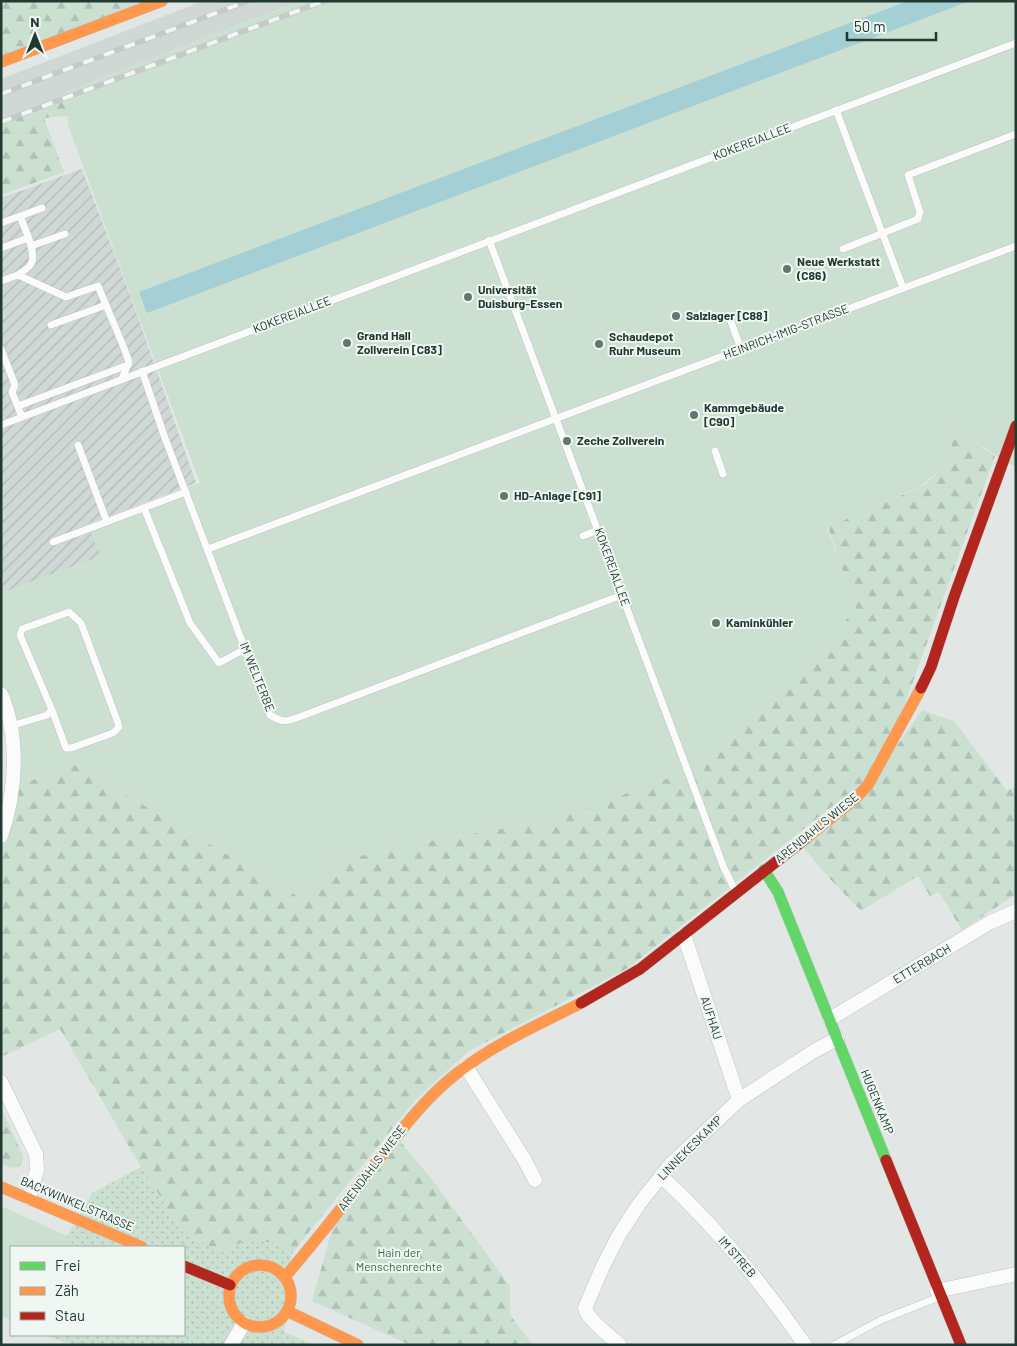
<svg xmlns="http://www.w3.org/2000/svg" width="1017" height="1346" font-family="Barlow,sans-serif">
<defs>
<pattern id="industrial-furrows" width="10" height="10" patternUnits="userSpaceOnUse" patternTransform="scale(1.25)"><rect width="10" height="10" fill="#d0d8d5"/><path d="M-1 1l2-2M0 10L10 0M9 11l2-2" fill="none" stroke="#b2bab7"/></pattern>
<pattern id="grass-dots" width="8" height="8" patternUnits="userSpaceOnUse" patternTransform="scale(1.25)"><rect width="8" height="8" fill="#cbe0d1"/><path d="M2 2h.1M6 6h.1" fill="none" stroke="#aec1b4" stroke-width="1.8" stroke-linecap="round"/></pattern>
<pattern id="forest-firs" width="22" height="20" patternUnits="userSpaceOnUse" patternTransform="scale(1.25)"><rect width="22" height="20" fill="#cbe0d1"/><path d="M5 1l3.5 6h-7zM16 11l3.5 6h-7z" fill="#aec1b4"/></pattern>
</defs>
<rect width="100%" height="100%" fill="#e2e7e5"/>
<polygon fill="#d0d8d5" points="203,1 300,1 66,92 65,102 1,125 1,79"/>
<polygon fill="url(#industrial-furrows)" points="82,169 129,292 196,483 88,524 101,556 1,593 1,198"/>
<path fill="url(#grass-dots)" d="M141,1167l44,68 38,17 19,-10h29l22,10 -8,25c9,20 3,34 -1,55l30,13h-239l-27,-8 2,-2h134v-88h-112l-5,-11 25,-43z"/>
<g fill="url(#forest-firs)">
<polygon points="1,1 148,1 1,60"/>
<polygon points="341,1 100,113 44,118 64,172 1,195 1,124"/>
<polygon points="950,426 995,456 904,706 863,782 628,968 469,1051 416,1099 293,1252 270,1242 242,1242 223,1252 185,1235 141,1167 60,1029 1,1057 1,822 17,786 74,764 306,901 332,862 434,840 557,819 686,771 855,607 828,527 925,485 952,458"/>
<polygon points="922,710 955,722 1007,791 1016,786 1016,894 962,930 939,892 930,896 918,876 861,911 831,880 799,843 894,750"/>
<path d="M1,1107l22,49c0,15 -11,13 -22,8z"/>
<polygon points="398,1139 431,1178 510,1286 510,1315 533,1345 410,1345 312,1301 335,1219"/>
</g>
<g fill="#cbe0d1">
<polygon points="301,1 1016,1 1016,468 950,426 952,459 921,486 827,528 856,607 819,656 691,770 557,819 434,840 333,862 306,901 74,764 17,786 1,689 1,593 101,556 87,524 200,483 68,125 66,92"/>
<polygon points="1,1206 67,1236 72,1247 11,1247 11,1320 1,1316"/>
</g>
<polygon fill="#a4cfd4" points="908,1 970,1 147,313 139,292"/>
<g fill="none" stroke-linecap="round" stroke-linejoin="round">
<defs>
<g id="lane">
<polyline points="836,110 903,288"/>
<polyline points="1,223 42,208"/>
<polyline points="489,240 678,745 724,868 736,892"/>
<polyline points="31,246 65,234"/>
<polyline points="1,248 28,238"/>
<polyline points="843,249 918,219 920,212 908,175 1016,134"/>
<path d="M18,275c5,-4 12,-7 14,-13 4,-11 -8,-35 -12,-46"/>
<polyline points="1,281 18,275 66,297 98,286 122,343 129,362 122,379"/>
<polyline points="730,319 741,349"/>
<polyline points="51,325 106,305"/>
<polyline points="1,349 15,385 12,392 22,417"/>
<path d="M142,371l23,67 105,277c14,9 17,6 32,1l320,-121"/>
<polyline points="18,406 128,365"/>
<polyline points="1,425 1016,43"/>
<polyline points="78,445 107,522"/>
<polyline points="715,451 723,474"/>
<polyline points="144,508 190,623 219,663 245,649"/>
<polyline points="583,536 598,530"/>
<polyline points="53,542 186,492"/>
<polyline points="208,549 1016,246"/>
<polyline points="11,726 47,715 52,710 20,635 22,629 69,612 81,623 118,723 119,727 113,733 71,748 66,748 52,710"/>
<polyline points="834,1345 881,1320 939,1297"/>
</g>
<g id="street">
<path d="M1,694c19,43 15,98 0,142"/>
<polyline points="684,935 739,1100"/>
<polyline points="830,1019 989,923 1016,911"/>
<polyline points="466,1067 524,1159 535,1180"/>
<polyline points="1,1082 36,1154 37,1170 29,1198"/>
<path d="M661,1176c54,50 102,108 144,169"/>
<polyline points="937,1291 1016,1274"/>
<polyline points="231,1345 244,1323"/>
<path d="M620,1345c-9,-8 -33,-26 -35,-37l18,-42 16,-31 20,-31 31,-39 69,-65 75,-49 23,-12"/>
</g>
<polyline id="fast" points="764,870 778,892 886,1160"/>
<g id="slow">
<polyline points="1,62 162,1"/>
<polyline points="805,839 855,799 868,785 921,688"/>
<polyline points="1,1187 142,1247"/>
<circle cx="260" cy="1296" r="31"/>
<path d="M285,1277c26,-31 52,-62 76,-95 30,-38 57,-78 95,-108 38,-30 82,-49 125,-71"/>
<polyline points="287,1311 358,1345"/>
</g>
<g id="jam">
<polyline points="921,688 931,667 954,597 1016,426"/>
<polyline points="581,1003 640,969 805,839"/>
<polyline points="886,1160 961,1345"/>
<polyline points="184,1266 230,1285"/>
</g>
</defs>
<use href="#lane" stroke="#bfc4c2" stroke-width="8"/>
<use href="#street" stroke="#bfc4c2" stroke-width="15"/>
<use href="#fast" stroke="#bec5c2" stroke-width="12"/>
<use href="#slow" stroke="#bec5c2" stroke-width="12"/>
<use href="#jam" stroke="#bec5c2" stroke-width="12"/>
<use href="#lane" stroke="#fbfbfb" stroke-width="7"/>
<use href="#street" stroke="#fbfbfb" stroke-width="14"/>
<use href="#fast" stroke="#63d668" stroke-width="11"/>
<use href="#slow" stroke="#ff974d" stroke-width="11"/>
<use href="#jam" stroke="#b3261e" stroke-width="11"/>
<defs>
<g id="rail">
<polyline points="1,94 248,1"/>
<polyline points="1,122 324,1"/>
</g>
</defs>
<use href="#rail" stroke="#c6c9c8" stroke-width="5.5"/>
<use href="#rail" stroke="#f0f7f3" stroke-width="4" stroke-dasharray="11" stroke-linecap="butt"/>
</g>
<g fill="#657671" stroke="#f0f7f3" stroke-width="2">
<circle cx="787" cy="269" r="5"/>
<circle cx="468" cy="297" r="5"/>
<circle cx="676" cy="316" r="5"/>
<circle cx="347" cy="343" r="5"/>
<circle cx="599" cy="344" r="5"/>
<circle cx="694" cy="415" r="5"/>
<circle cx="567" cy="441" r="5"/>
<circle cx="504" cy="496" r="5"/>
<circle cx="716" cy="623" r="5"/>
</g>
<g text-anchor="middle" stroke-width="4" stroke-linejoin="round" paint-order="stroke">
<g font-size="12" fill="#213932" stroke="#f0f7f3">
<text transform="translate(752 142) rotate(-21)" y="4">KOKEREIALLEE</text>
<text transform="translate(292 315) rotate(-21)" y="4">KOKEREIALLEE</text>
<text transform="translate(786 332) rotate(-21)" y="4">HEINRICH-IMIG-STRASSE</text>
<text transform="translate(612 567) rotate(70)" y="4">KOKEREIALLEE</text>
<text transform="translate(257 677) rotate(68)" y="4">IM WELTERBE</text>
<text transform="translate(817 828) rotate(-39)" y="4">ARENDAHLS WIESE</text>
<text transform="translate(922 964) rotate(-31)" y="4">ETTERBACH</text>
<text transform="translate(711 1018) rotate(72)" y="4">AUFHAU</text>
<text transform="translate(877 1102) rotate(68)" y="4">HUGENKAMP</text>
<text transform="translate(690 1148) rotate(-45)" y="4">LINNEKESKAMP</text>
<text transform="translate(372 1168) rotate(-53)" y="4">ARENDAHLS WIESE</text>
<text transform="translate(77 1204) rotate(23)" y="4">BACKWINKELSTRASSE</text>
<text transform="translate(737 1257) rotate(49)" y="4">IM STREB</text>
</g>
<g font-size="12" font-weight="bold" fill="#213932" stroke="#f0f7f3" text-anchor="start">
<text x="797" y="266">Neue Werkstatt<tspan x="797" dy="14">(C86)</tspan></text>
<text x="478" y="294">Universität<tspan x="478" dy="14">Duisburg-Essen</tspan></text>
<text x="686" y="320">Salzlager [C88]</text>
<text x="357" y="340">Grand Hall<tspan x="357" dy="14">Zollverein [C83]</tspan></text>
<text x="609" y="341">Schaudepot<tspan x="609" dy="14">Ruhr Museum</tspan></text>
<text x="704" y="412">Kammgebäude<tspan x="704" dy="14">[C90]</tspan></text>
<text x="577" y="445">Zeche Zollverein</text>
<text x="514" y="500">HD-Anlage [C91]</text>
<text x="726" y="627">Kaminkühler</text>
</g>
<g font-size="12" fill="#2e6d44" stroke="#f0f7f3">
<text x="399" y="1257">Hain der<tspan x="399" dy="14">Menschenrechte</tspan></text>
</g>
</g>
<rect width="1017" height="1346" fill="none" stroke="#213932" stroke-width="5"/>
<rect x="10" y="1246" width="175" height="90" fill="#f0f7f3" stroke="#9daba6"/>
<rect x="20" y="1262" width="25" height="8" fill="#63d668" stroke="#9daba6"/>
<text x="55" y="1271" font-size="15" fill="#213932">Frei</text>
<rect x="20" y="1287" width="25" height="8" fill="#ff974d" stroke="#9daba6"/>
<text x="55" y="1296" font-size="15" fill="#213932">Zäh</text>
<rect x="20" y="1312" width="25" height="8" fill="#b3261e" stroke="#9daba6"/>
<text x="55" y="1321" font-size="15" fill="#213932">Stau</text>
<g transform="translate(35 35)" stroke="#f0f7f3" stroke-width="4" paint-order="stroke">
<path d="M0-4L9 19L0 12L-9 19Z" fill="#213932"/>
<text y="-8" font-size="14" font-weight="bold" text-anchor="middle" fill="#213932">N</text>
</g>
<path d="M847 32v8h89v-8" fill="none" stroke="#213932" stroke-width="2.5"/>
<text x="854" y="32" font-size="15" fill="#213932" stroke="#f0f7f3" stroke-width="4" paint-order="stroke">50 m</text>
</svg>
